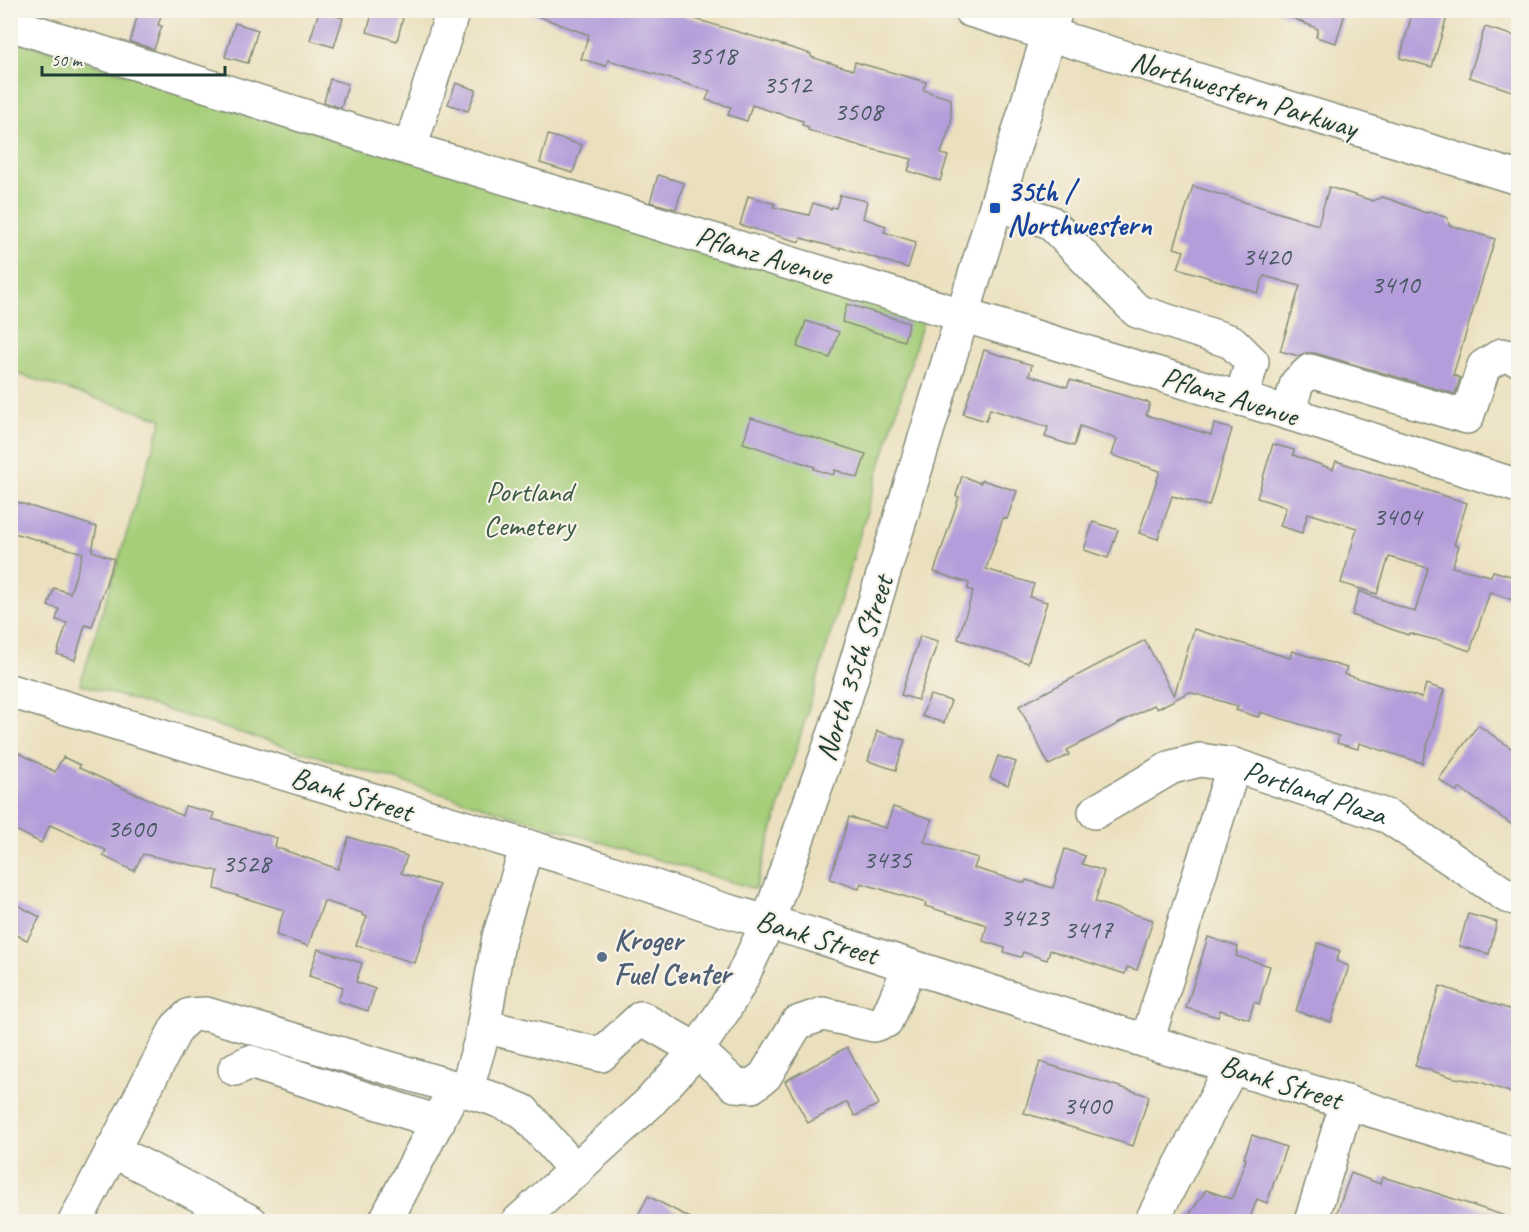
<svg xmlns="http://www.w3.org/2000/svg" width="1529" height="1232" font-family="Caveat,sans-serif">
<rect width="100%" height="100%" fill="#f7f3e8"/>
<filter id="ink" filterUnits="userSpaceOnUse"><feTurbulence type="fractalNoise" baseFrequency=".0167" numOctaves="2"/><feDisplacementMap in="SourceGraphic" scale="12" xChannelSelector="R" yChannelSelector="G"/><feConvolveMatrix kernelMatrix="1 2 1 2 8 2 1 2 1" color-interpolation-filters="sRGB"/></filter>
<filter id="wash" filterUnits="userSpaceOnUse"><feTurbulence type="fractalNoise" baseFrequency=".008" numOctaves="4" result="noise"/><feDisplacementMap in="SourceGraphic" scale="24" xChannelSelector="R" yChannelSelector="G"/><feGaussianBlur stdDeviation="1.35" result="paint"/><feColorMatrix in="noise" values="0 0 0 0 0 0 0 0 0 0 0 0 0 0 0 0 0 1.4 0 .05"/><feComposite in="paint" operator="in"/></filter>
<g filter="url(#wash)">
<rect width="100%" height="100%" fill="#ebe0be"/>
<polygon fill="#a6ce79" stroke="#628656" stroke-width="1.5" points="10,39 925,315 755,889 80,684 162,419 11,372"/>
<g id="blocks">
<g fill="#b49dda">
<polygon points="139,10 163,10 158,25 162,26 154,49 130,42"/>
<polygon points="373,10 405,10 397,41 367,32"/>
<polygon points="529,10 665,10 785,46 811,54 811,57 853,70 855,62 926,82 923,90 951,99 951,124 941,154 948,156 940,181 908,171 912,159 867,148 808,130 809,127 802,125 803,121 752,105 747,121 728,115 731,107 706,100 710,91 608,60 606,66 581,59 589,35 529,13"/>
<polygon points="1274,10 1346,10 1336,43 1316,37 1318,29"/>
<polygon points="1413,10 1449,10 1432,67 1400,58"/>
<polygon points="319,11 343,18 334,47 310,40"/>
<polygon points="235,23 258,30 248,63 225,57"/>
<polygon points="1485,27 1518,37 1518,93 1469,77"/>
<polygon points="330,79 348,84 341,108 324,102"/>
<polygon points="456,83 476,90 468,111 448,104"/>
<polygon points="548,135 582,145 573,173 540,163"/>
<polygon points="658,175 684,183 676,209 650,202"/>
<polygon points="1193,186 1318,225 1329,187 1373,201 1382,197 1392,200 1426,213 1430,212 1448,218 1449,225 1495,239 1453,375 1460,378 1455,394 1315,353 1306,353 1299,356 1280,351 1300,286 1264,276 1258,293 1178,268 1184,251 1174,248"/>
<polygon points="840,195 867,201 863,218 886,226 884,232 916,242 908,268 840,247 840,249 801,238 800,242 740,225 748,196 775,204 773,207 809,215 813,203 831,209 832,207 836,208"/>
<polygon points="847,304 909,323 904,341 842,322"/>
<polygon points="806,321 839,332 830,358 797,347"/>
<polygon points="984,350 1032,365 1029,375 1067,387 1070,380 1150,403 1146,415 1211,435 1214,424 1232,429 1209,506 1172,496 1158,539 1139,533 1160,471 1112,455 1117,439 1080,426 1074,446 1045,437 1048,427 990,409 986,421 963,414"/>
<polygon points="751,418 866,454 858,478 835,470 833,475 814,469 815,467 743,443"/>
<polygon points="1273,444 1294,450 1293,455 1333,469 1336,461 1467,503 1454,545 1459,546 1452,567 1491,576 1493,571 1518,578 1518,602 1490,592 1470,651 1436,639 1435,640 1409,633 1408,635 1352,615 1359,591 1415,612 1428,568 1389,557 1377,594 1341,583 1357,528 1308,513 1302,533 1280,526 1286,507 1257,498"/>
<polygon points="962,476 980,483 982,480 1017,491 1007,519 1003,518 986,569 1034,584 1030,597 1047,602 1028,663 958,639 973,591 968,589 969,583 934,572 959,497 956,496"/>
<polygon points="10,500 97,527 92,551 114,559 92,627 85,625 75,660 57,654 67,623 56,620 59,609 48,606 54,588 70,593 83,553 10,532"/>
<polygon points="1093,522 1118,530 1108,558 1084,550"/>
<polygon points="1194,629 1290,658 1292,651 1347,668 1344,674 1422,698 1426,684 1444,690 1422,763 1359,743 1358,749 1337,743 1339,736 1260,712 1258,717 1236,710 1238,706 1189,692 1157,709 1154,705 1067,750 1069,755 1049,765 1019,706 1145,640 1174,696"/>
<polygon points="920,636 938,641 918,700 901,695"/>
<polygon points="930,695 951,701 944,723 922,716"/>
<polygon points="1478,725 1518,753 1518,829 1460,788 1457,792 1439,779"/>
<polygon points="877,731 905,740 896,770 868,761"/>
<polygon points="10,748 55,772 63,757 80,765 79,768 138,795 138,794 182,816 185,806 214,813 212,819 277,838 275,847 338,869 349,837 407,856 401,873 439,885 415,963 356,945 367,917 362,915 362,913 324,901 308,946 276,935 284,910 215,889 218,871 143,854 134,871 103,856 106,850 50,825 41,843 10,827"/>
<polygon points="998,756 1016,762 1008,785 990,778"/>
<polygon points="893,807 932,819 924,842 978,858 974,868 1025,883 1026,880 1053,888 1065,849 1085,856 1082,864 1104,871 1095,902 1153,920 1137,970 1127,967 1125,974 1050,950 1047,960 1023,952 1021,957 1004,952 1005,948 983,941 987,925 925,906 926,903 861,883 859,889 830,879 849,817 886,828"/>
<polygon points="10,901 40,917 27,940 10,932"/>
<polygon points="1468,914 1497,922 1489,954 1459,946"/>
<polygon points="1208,937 1238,947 1236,956 1270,966 1259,1004 1254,1002 1249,1019 1220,1010 1218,1017 1186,1008"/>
<polygon points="1318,943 1340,951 1336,961 1349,966 1331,1022 1296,1011"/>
<polygon points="318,949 362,963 356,982 375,989 368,1011 338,1001 343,987 309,976"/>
<polygon points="1440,986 1518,1012 1518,1095 1480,1082 1455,1078 1415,1066"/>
<polygon points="847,1047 879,1104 855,1116 847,1102 808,1123 785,1081"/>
<polygon points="1040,1062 1149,1096 1133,1146 1024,1113"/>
<polygon points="1252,1135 1286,1147 1267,1203 1257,1199 1249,1221 1185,1221 1206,1190 1232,1199 1246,1159 1244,1158"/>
<polygon points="1351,1173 1380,1184 1382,1177 1421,1188 1511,1218 1510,1221 1334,1221"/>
<polygon points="648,1196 696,1221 635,1221"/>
</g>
</g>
</g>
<g filter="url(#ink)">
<use href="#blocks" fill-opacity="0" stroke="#858e79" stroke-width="1.5"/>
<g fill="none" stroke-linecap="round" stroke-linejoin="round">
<defs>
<g id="minor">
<polyline points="970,10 1518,178"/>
<polyline points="10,24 410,149 1288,413 1518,486"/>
<polyline points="410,149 453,10"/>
<polyline points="997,204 1050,222 1137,311 1232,342 1252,362 1241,399"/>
<polyline points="1288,413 1297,383 1310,371 1467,417 1484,366 1502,355 1518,359"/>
<polyline points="10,691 586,864 721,909 810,934 1107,1029 1518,1155"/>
<polyline points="1095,812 1172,767 1200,760 1234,765"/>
<polyline points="484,1026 601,1055 641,1018 697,1050 735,1085 752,1086 765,1076 797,1023 823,1014 873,1025 886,1021 910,966"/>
<path id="s1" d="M1147,1041l87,-276 155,52 118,79 11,3"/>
<polyline points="235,1069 250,1062 438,1122"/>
<polyline points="466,1091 481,1040 499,937 527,846"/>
<polyline points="112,1150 251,1222"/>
<polyline points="75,1222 177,1027 190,1015 206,1014 494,1099 523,1111 576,1171"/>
<polyline points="385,1222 447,1103"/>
<polyline points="518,1222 649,1103 697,1050 724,1010 740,982 768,922 835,732 1056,10"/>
<polyline points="1151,1222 1232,1067"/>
<polyline points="1311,1222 1347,1102"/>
</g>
</defs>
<use href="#minor" stroke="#858e79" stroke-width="36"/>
<use href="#minor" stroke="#fff" stroke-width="33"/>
</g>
</g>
<rect fill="#1a4fb4" stroke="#f7f3e8" stroke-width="2" x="989" y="202" width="12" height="12" rx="3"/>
<circle fill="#5c6f8a" stroke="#f7f3e8" stroke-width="2" cx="602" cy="957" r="6"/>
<g text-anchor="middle" stroke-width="4.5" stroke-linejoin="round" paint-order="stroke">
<g font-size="27" fill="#44555e">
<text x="712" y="64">3518</text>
<text x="787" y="93">3512</text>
<text x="858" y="120">3508</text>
<text x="1266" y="265">3420</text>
<text x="1395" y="293">3410</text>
<text x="1397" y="525">3404</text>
<text x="131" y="837">3600</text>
<text x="887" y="868">3435</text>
<text x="246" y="872">3528</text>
<text x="1024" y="926">3423</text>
<text x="1088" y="938">3417</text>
<text x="1087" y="1114">3400</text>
</g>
<g font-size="30" fill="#1f3d34" stroke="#f7f3e8">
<text transform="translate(1244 94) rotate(17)" y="10">Northwestern Parkway</text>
<text transform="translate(764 255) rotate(17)" y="10">Pflanz Avenue</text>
<text transform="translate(1230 396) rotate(17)" y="10">Pflanz Avenue</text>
<text transform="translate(854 668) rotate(-72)" y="10">North 35th Street</text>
<text transform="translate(352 794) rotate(17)" y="10">Bank Street</text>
<text dy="10" stroke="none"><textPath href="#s1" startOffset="375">Portland Plaza</textPath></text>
<text transform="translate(817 937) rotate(17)" y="10">Bank Street</text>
<text transform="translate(1281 1082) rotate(17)" y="10">Bank Street</text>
</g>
<g font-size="30" font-weight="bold" fill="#164399" stroke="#f7f3e8" text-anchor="start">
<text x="1007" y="201">35th /<tspan x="1007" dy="34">Northwestern</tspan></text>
</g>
<g font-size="30" fill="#3a5a42" stroke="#f7f3e8">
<text x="529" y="501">Portland<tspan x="529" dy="34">Cemetery</tspan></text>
</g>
<g font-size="30" font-weight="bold" fill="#4e5e75" stroke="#f7f3e8" text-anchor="start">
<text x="614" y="950">Kroger<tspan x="614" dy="34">Fuel Center</tspan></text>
</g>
</g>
<rect width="1529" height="1232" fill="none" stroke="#f7f3e8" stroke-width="36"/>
<path d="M42 66v9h183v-9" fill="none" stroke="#1f3d34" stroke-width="3"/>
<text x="51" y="66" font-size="18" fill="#1f3d34" stroke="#f7f3e8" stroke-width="4.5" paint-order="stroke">50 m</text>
</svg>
